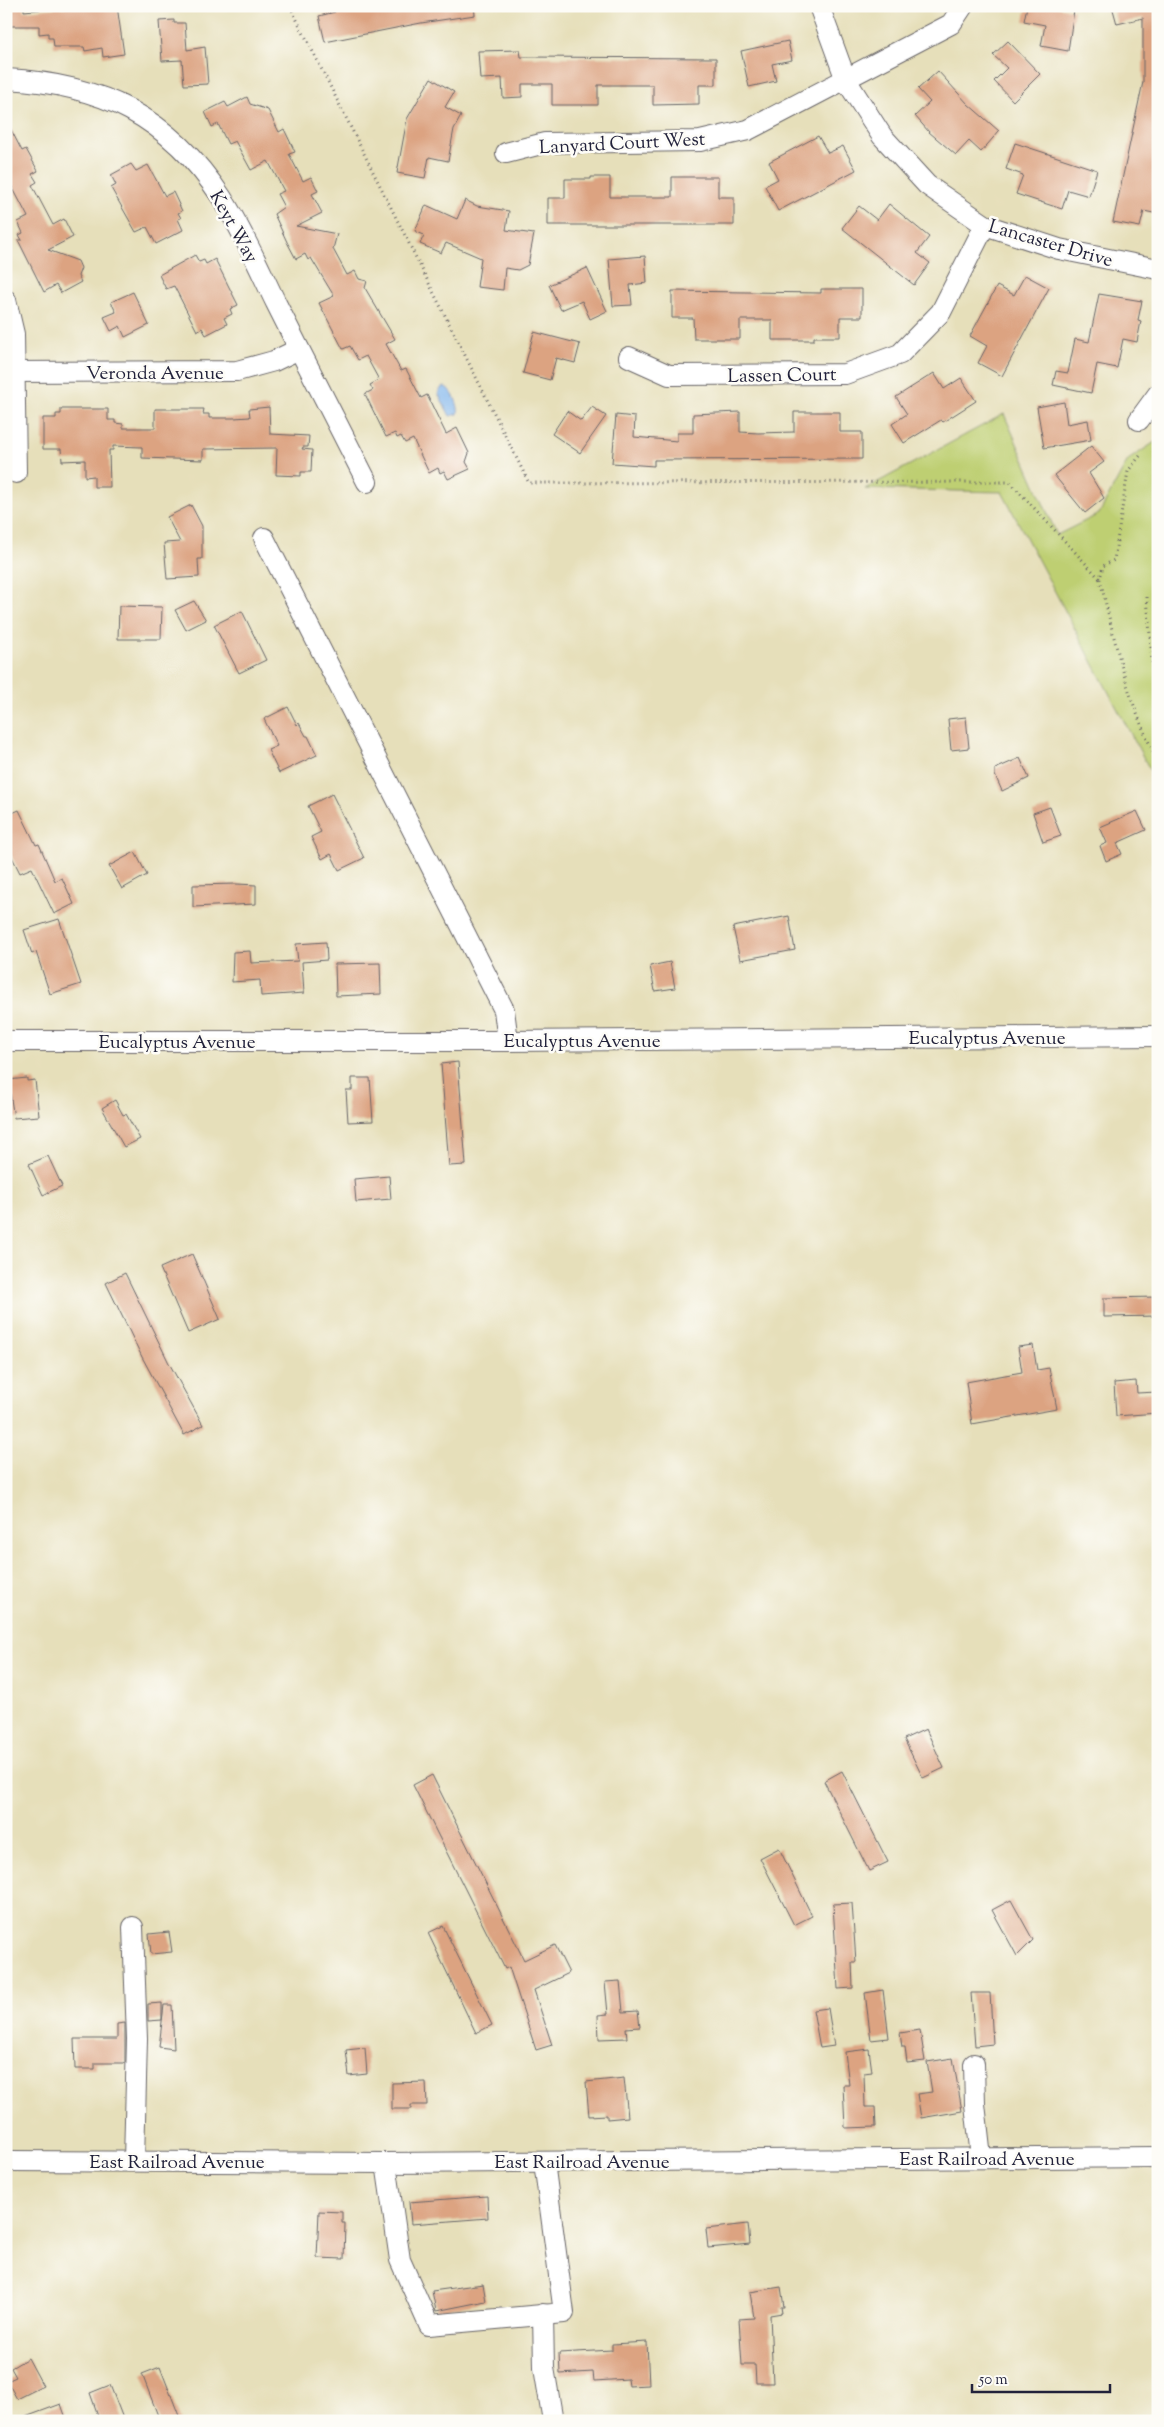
<svg xmlns="http://www.w3.org/2000/svg" width="1164" height="2427" font-family="'Sorts Mill Goudy',serif">
<rect width="100%" height="100%" fill="#fdfcf7"/>
<filter id="ink" filterUnits="userSpaceOnUse"><feTurbulence type="fractalNoise" baseFrequency=".02" numOctaves="2"/><feDisplacementMap in="SourceGraphic" scale="10" xChannelSelector="R" yChannelSelector="G"/><feConvolveMatrix kernelMatrix="1 2 1 2 8 2 1 2 1" color-interpolation-filters="sRGB"/></filter>
<filter id="wash" filterUnits="userSpaceOnUse"><feTurbulence type="fractalNoise" baseFrequency=".0096" numOctaves="4" result="noise"/><feDisplacementMap in="SourceGraphic" scale="20" xChannelSelector="R" yChannelSelector="G"/><feGaussianBlur stdDeviation="1.12" result="paint"/><feColorMatrix in="noise" values="0 0 0 0 0 0 0 0 0 0 0 0 0 0 0 0 0 1.4 0 .05"/><feComposite in="paint" operator="in"/></filter>
<g filter="url(#wash)">
<rect width="100%" height="100%" fill="#e6dfba"/>
<polygon fill="#becf72" stroke="#707856" points="1004,414 1057,535 1099,514 1128,460 1158,440 1158,785 1002,492 865,489"/>
<path fill="#7db3ec" stroke="#506a94" d="M443,386c9,2 17,20 15,28l-8,2 -12,-23z"/>
<g id="blocks">
<g fill="#dca381">
<polygon points="6,6 24,6 24,11 78,6 117,6 124,54 103,57 102,48 85,51 84,47 54,47 53,38 48,38 48,33 39,34 39,26 6,26"/>
<polygon points="334,6 474,6 475,15 421,23 325,42 319,16 335,12"/>
<polygon points="1027,6 1052,6 1074,10 1068,51 1041,46 1045,25 1024,21"/>
<polygon points="1112,6 1158,6 1158,141 1154,160 1158,161 1158,214 1144,211 1140,227 1113,222 1143,82 1143,18 1117,24"/>
<polygon points="174,20 174,23 185,23 187,50 205,47 208,84 184,85 182,60 162,61 159,21"/>
<polygon points="788,41 792,60 772,64 776,81 749,87 741,51"/>
<polygon points="1008,41 1040,74 1013,101 994,81 1007,68 993,55"/>
<polygon points="520,50 521,57 716,58 716,85 699,85 699,104 653,105 653,85 598,85 598,105 552,105 552,84 522,84 522,97 503,98 502,78 480,79 478,51"/>
<polygon points="938,71 968,104 999,131 981,152 969,141 956,155 929,132 915,116 930,102 918,89"/>
<polygon points="431,78 454,92 445,107 461,116 454,129 448,161 429,157 425,178 397,173 407,119"/>
<polygon points="247,97 250,104 268,110 279,132 284,129 295,152 289,154 303,181 311,177 318,191 312,194 322,213 296,226 337,234 333,249 347,275 355,271 359,279 367,281 365,288 395,339 386,344 401,371 406,369 421,398 427,395 446,434 457,428 469,453 466,462 470,469 448,479 444,471 440,473 438,468 429,473 413,439 405,443 401,436 397,438 395,433 386,437 365,394 373,390 370,385 379,380 366,356 358,360 350,346 343,349 319,303 334,296 311,258 308,260 305,254 296,259 287,242 274,214 284,207 277,194 284,191 268,161 251,170 235,141 228,144 218,124 212,127 205,112 225,102 228,107"/>
<polygon points="6,120 22,151 26,149 38,171 32,174 37,182 32,185 53,225 64,219 73,237 48,250 78,261 81,268 78,276 81,282 61,293 56,285 44,292 18,240 22,240 19,235 23,233 18,222 28,217 6,175"/>
<polygon points="818,136 828,153 843,146 856,170 778,211 765,186 778,179 769,162"/>
<polygon points="1015,143 1097,170 1089,196 1068,190 1062,209 1016,194 1023,175 1006,169"/>
<polygon points="131,164 136,171 148,165 165,196 173,192 182,211 178,213 181,218 178,219 183,230 156,244 147,227 136,232 111,188 116,185 111,175"/>
<polygon points="591,177 610,177 610,197 672,197 672,177 718,177 718,197 734,197 734,225 548,225 548,198 565,198 565,179 591,179"/>
<polygon points="465,200 477,206 509,211 506,230 534,234 528,265 518,270 505,268 503,290 477,287 481,258 446,243 441,253 420,244 424,235 415,231 426,205 457,219"/>
<polygon points="889,204 929,237 917,253 930,263 914,285 842,228 859,206 877,220"/>
<polygon points="195,255 199,262 204,260 206,264 215,259 238,305 230,309 232,314 224,318 227,324 206,335 202,328 197,331 174,286 166,289 159,275"/>
<polygon points="645,256 647,283 630,285 632,305 613,306 609,259"/>
<polygon points="587,268 607,311 590,319 582,301 561,310 549,285"/>
<polygon points="1025,275 1049,288 1002,376 978,363 987,346 970,336 997,286 1014,295"/>
<polygon points="821,289 862,289 862,317 840,317 840,337 814,337 814,340 772,340 772,320 740,320 740,339 694,339 693,318 672,318 672,291 821,293"/>
<polygon points="133,292 149,325 125,337 120,326 111,331 104,317 116,312 111,302"/>
<polygon points="1099,294 1142,301 1138,320 1141,321 1137,342 1123,339 1117,368 1097,364 1091,393 1053,385 1056,371 1068,373 1075,339 1089,342"/>
<polygon points="534,332 580,344 575,363 556,358 550,380 523,373"/>
<polygon points="934,373 944,389 961,378 976,401 943,422 941,420 904,443 892,424 907,414 896,397"/>
<polygon points="1064,402 1067,424 1088,420 1091,440 1044,448 1037,407"/>
<polygon points="269,407 270,434 309,436 308,447 303,447 302,449 312,450 311,472 301,472 301,476 276,475 277,448 203,449 203,460 142,458 142,447 113,446 113,450 109,450 110,487 94,487 94,476 85,477 85,460 62,461 61,449 43,449 43,418 56,418 56,414 61,414 61,409 108,409 108,420 115,420 115,423 123,424 123,428 155,428 155,409 204,409 203,414 209,414 209,418 234,418 250,417 249,409"/>
<polygon points="592,407 606,416 580,453 552,434 567,411 581,421"/>
<polygon points="740,412 740,432 758,433 794,432 794,412 840,412 840,432 862,432 862,459 654,460 654,466 612,463 616,415 635,417 634,437 677,441 677,433 693,433 693,414"/>
<polygon points="1091,446 1104,462 1089,473 1104,498 1085,513 1054,475"/>
<polygon points="191,505 202,526 202,559 198,559 199,577 167,579 164,543 180,542 167,517"/>
<polygon points="194,601 206,620 186,630 175,610"/>
<polygon points="119,606 162,607 161,639 118,639"/>
<polygon points="242,611 266,660 239,673 214,625"/>
<polygon points="288,707 297,725 299,723 306,736 308,736 317,755 279,773 268,750 277,746 264,719"/>
<polygon points="966,717 969,748 951,750 948,719"/>
<polygon points="1020,758 1029,778 1002,791 995,775 995,769"/>
<polygon points="332,794 364,858 339,870 331,854 322,859 311,837 321,832 308,806"/>
<polygon points="1050,807 1061,836 1043,842 1033,813"/>
<polygon points="19,810 36,845 39,844 55,881 62,878 74,904 54,914 32,868 20,873 6,845 6,816"/>
<polygon points="1137,811 1146,830 1117,843 1122,854 1106,861 1100,846 1107,843 1100,827"/>
<polygon points="135,852 147,875 122,889 109,866"/>
<polygon points="237,884 256,885 256,904 193,907 193,885"/>
<polygon points="789,916 795,950 740,960 733,927"/>
<polygon points="59,919 81,984 50,994 36,952 32,954 24,930"/>
<polygon points="326,942 327,960 302,962 304,993 261,996 260,980 232,982 233,952 250,951 251,963 298,961 296,944"/>
<polygon points="670,962 675,988 655,991 650,966"/>
<polygon points="380,963 381,994 336,996 335,964"/>
<polygon points="458,1062 466,1165 449,1166 441,1064"/>
<polygon points="27,1078 27,1081 35,1080 39,1116 14,1118 8,1080"/>
<polygon points="352,1078 370,1078 373,1121 348,1122 346,1090 352,1090"/>
<polygon points="115,1100 123,1115 126,1114 140,1139 124,1147 102,1108"/>
<polygon points="48,1156 62,1186 43,1195 29,1164"/>
<polygon points="389,1176 391,1199 356,1202 354,1179"/>
<polygon points="192,1254 220,1319 188,1333 160,1268"/>
<polygon points="125,1273 169,1363 203,1425 184,1435 142,1357 106,1283"/>
<polygon points="1158,1297 1158,1316 1104,1317 1104,1298"/>
<polygon points="1033,1345 1037,1370 1049,1368 1057,1409 972,1424 966,1382 1022,1372 1018,1347"/>
<polygon points="1136,1381 1137,1393 1157,1392 1158,1413 1116,1416 1114,1383"/>
<polygon points="926,1729 944,1768 923,1778 904,1739"/>
<polygon points="842,1771 888,1862 869,1871 824,1781"/>
<polygon points="432,1775 524,1960 555,1945 569,1973 534,1990 552,2045 536,2050 509,1967 505,1969 413,1785"/>
<polygon points="779,1848 812,1916 794,1925 760,1858"/>
<polygon points="1011,1900 1033,1940 1017,1956 992,1910"/>
<polygon points="852,1903 856,1962 852,1962 853,1988 838,1989 833,1904"/>
<polygon points="443,1926 492,2025 476,2033 428,1933"/>
<polygon points="169,1932 172,1952 151,1954 149,1934"/>
<polygon points="620,1981 623,2012 638,2011 640,2027 626,2028 627,2038 599,2039 598,2015 608,2014 605,1982"/>
<polygon points="883,1990 889,2038 871,2040 865,1993"/>
<polygon points="971,1993 990,1993 993,2044 975,2046"/>
<polygon points="162,2003 162,2020 148,2021 148,2004"/>
<polygon points="164,2005 172,2005 174,2049 159,2047"/>
<polygon points="828,2008 834,2046 820,2048 813,2010"/>
<polygon points="125,2023 125,2063 95,2063 95,2069 75,2069 74,2039 117,2039 117,2024"/>
<polygon points="920,2030 925,2061 907,2063 905,2047 902,2047 900,2033"/>
<polygon points="365,2048 367,2074 349,2076 346,2050"/>
<polygon points="869,2049 872,2072 864,2073 865,2107 875,2107 876,2127 845,2128 843,2085 849,2085 845,2052"/>
<polygon points="953,2058 962,2111 921,2118 917,2094 932,2092 927,2062"/>
<polygon points="624,2078 628,2117 607,2119 607,2115 589,2116 586,2082"/>
<polygon points="426,2082 427,2105 411,2105 411,2109 392,2109 392,2083"/>
<polygon points="487,2196 488,2218 411,2224 409,2202"/>
<polygon points="319,2211 342,2212 342,2223 345,2223 344,2259 317,2258"/>
<polygon points="748,2224 750,2244 708,2248 706,2229"/>
<polygon points="483,2284 486,2301 436,2311 432,2291"/>
<polygon points="781,2287 784,2307 781,2307 782,2313 770,2315 773,2383 756,2383 755,2365 742,2365 739,2319 754,2318 750,2292"/>
<polygon points="647,2342 649,2385 629,2386 628,2379 594,2381 593,2372 560,2374 559,2353 612,2350 612,2344"/>
<polygon points="28,2358 43,2386 17,2399 7,2381 16,2377 11,2368"/>
<polygon points="160,2367 181,2421 160,2421 142,2374"/>
<polygon points="110,2385 124,2421 100,2421 90,2393"/>
<polygon points="61,2404 67,2421 20,2421 20,2419"/>
</g>
</g>
</g>
<g filter="url(#ink)">
<use href="#blocks" fill-opacity="0" stroke="#676467" stroke-width="1"/>
<g fill="none" stroke-linecap="round" stroke-linejoin="round">
<defs>
<g id="minor">
<polyline points="819,6 846,80 882,136 927,185 985,225 1059,249 1158,269"/>
<path d="M6,79c96,5 163,38 216,119 21,33 37,70 54,105 30,60 61,120 91,179"/>
<polyline points="506,153 545,143 700,141 748,130 951,24 963,6"/>
<polyline points="6,300 14,334 16,473"/>
<polyline points="629,357 669,375 845,374 900,354 941,312 985,225"/>
<polyline points="6,372 237,371 274,361 299,349"/>
<polyline points="1139,420 1158,394"/>
<polyline points="264,538 504,1010 508,1041"/>
<polyline points="6,1041 508,1041 1158,1036"/>
<polyline points="133,1927 137,2039 134,2161"/>
<polyline points="974,2064 975,2104 981,2157"/>
<polyline points="6,2161 386,2163 1158,2157"/>
<polyline points="386,2163 400,2260 429,2325 564,2313 544,2162"/>
<polyline points="543,2314 544,2368 553,2421"/>
</g>
</defs>
<use href="#minor" stroke="#676467" stroke-width="22"/>
<g stroke="#676467" stroke-width="3" stroke-dasharray="1 4" stroke-linecap="butt">
<polyline points="290,6 529,483 1010,482 1100,579"/>
<path d="M1140,456l-12,15 -14,89 -11,6 -3,13c15,63 28,125 58,182"/>
<polyline points="1147,597 1158,737"/>
</g>
<use href="#minor" stroke="#fff" stroke-width="20"/>
</g>
</g>
<g text-anchor="middle" stroke-width="5" stroke-linejoin="round" paint-order="stroke">
<g font-size="19" fill="#22223b" stroke="#fdfcf7">
<text transform="translate(622 142) rotate(-3)" y="7">Lanyard Court West</text>
<text transform="translate(235 226) rotate(61)" y="7">Keyt Way</text>
<text transform="translate(1051 242) rotate(16)" y="7">Lancaster Drive</text>
<text x="155" y="379">Veronda Avenue</text>
<text transform="translate(782 374) rotate(-1)" y="7">Lassen Court</text>
<text x="987" y="1044">Eucalyptus Avenue</text>
<text x="582" y="1047">Eucalyptus Avenue</text>
<text x="177" y="1048">Eucalyptus Avenue</text>
<text x="987" y="2165">East Railroad Avenue</text>
<text x="177" y="2168">East Railroad Avenue</text>
<text x="582" y="2168">East Railroad Avenue</text>
</g>
</g>
<rect width="1164" height="2427" fill="none" stroke="#fdfcf7" stroke-width="25"/>
<path d="M972 2384v8h138v-8" fill="none" stroke="#22223b" stroke-width="2.5"/>
<text x="979" y="2384" font-size="15" fill="#22223b" stroke="#fdfcf7" stroke-width="4" paint-order="stroke">50 m</text>
</svg>
